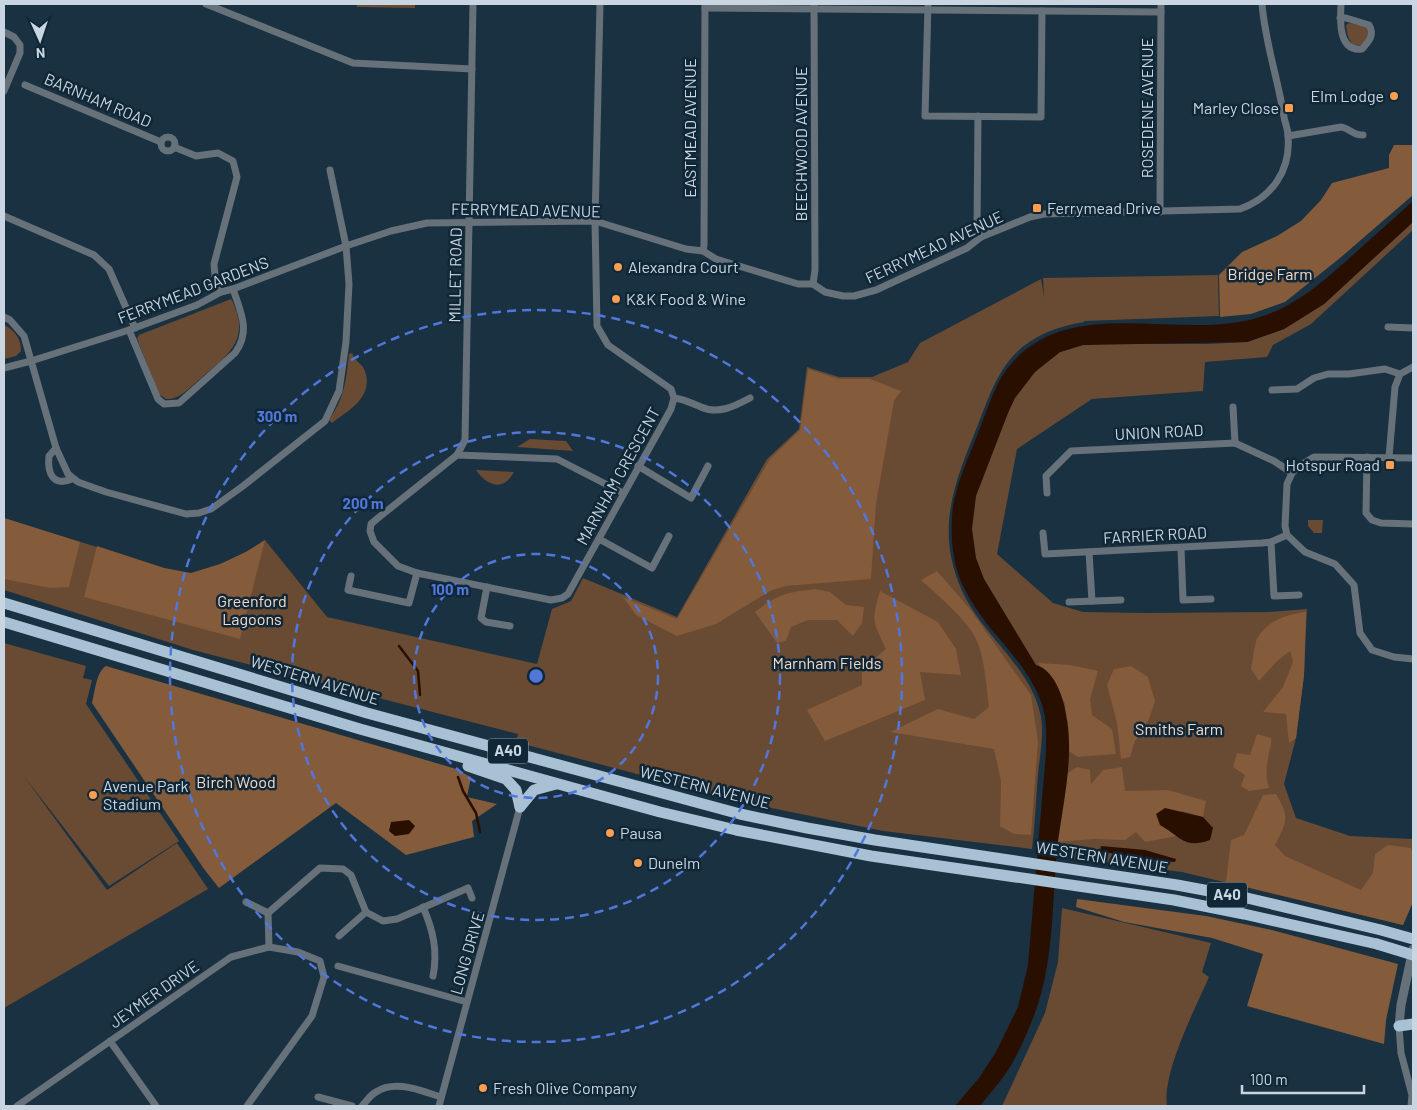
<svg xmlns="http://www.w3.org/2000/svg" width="1417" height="1110" font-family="Barlow,sans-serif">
<rect width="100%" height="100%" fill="#1a3141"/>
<g fill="#694a32">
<polygon points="357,4 415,4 415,8 357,7"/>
<path d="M1349,23l18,4c7,14 -18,35 -21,-2z"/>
<polygon points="1413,222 1413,230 1311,324 1273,345 1267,357 1205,362 1203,391 1092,399 1017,449 997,554 1053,603 1083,612 1145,613 1269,612 1307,609 1304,675 1296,738 1284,784 1296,818 1350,836 1413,839 1412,904 1403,925 1182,872 1053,856 1064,762 1032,662 975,565 970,512 1002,417 1029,376 1060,352 1083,345 1099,344 1207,344 1247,342 1284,329 1324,304"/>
<path d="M1218,275l1,41 -135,5v1c-26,4 -53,14 -71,34 -17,19 -25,43 -34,66 -23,58 -44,103 -19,164 19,48 71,79 81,131 3,18 -1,38 -3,57 -2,25 -3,50 -6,75l-149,-18 -140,-29 -227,-60 2,-8 -325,-84 -189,-60v-72l160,50c8,2 19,6 28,5 25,-4 52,-19 73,-33l62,77 210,47 15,-55 19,-8 12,-23 94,39 90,-158 32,-30 8,-62 32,10h33l36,-15 12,-19 121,-64 3,17 -1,-18z"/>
<path d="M231,299c3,4 4,9 6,14 10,31 -16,48 -36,65 -11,9 -21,22 -35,21l-7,-5 -22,-55 2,-4z"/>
<path d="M4,325c11,5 17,14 17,26l-5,5 -12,3z"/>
<path d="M352,353c3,9 10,10 13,18 9,26 -16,39 -33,52l-3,-3c16,-23 17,-40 20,-66z"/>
<polygon points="530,439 566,441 573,451 517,447"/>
<path d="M476,470l38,2c-11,20 -27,14 -38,-2z"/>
<polygon points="1308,520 1323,520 1322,533 1314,533 1308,526"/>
<polygon points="4,643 86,666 83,678 92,680 86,704 179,841 109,886 23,775 107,890 177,843 208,889 4,1008"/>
<path d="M1062,908l149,35 -9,29 7,5c-14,32 -47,96 -42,129h-165l43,-93 13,-51z"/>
</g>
<g fill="#845b3b">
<polygon points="1394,145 1413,145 1413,195 1340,258 1285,302 1251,314 1220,317 1219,275 1242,252 1277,236 1301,221 1321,200 1332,183 1389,168 1389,155"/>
<polygon points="808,369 839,379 870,379 901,391 894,401 876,504 871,579 786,586 770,591 716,624 677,636 636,615 623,597 677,619 770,459 800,430"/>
<polygon points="4,518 80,542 69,587 50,588 4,579"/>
<polygon points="265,540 240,639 84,597 97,546 164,568 191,573 220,564 246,552"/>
<path d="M937,571l33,38 61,86 7,46 -7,94 -17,-1 -14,-8 1,-45 -7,-32 -104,-17 48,-23 36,10 15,-12c-3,-21 -4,-49 -13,-68 -10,-21 -38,-43 -55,-59z"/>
<path d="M815,589l15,3 16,13 18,2 -2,16 -9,13 -16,-16h-29l-17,7 -5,14 -9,2 -22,-31c24,-19 31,-19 60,-23z"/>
<path d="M880,591l58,31 18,27 5,26 -41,-3 5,28 -100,41 -18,-31 55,-25v-16l24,-20c-13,-28 -15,-27 -6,-58z"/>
<path d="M1306,612l-2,63 -8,63 -7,5 -3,-29 -23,-2 20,-25 10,-25 -3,-11 -14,11 -17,19 -8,-12c2,-8 3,-26 7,-32 10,-17 30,-23 48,-25z"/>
<polygon points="1038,663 1071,665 1098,671 1090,699 1092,715 1112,729 1116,754 1078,757 1067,750 1065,703"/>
<path d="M106,666l347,102 18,9 -4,20 30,7 -25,17 2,16 -68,18 -70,-52 -117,85 -15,-19 -112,-166c3,-11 4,-31 14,-37z"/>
<polygon points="1131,666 1148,677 1155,701 1149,719 1135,741 1130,757 1121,759 1117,723 1107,685 1114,669"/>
<path d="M1257,734l14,4c1,8 -2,12 -3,20 -2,11 -2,20 1,30l-20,3 -8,-5 4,-11 -12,-8 4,-14 13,2z"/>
<polygon points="1077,767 1090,770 1091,784 1103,770 1122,767 1125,791 1168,790 1206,801 1203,817 1182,811 1160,825 1177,836 1145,842 1136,832 1125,840 1094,839 1057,842 1065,775"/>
<path d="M1276,794c14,24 11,27 -1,51l10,11 76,34 12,-17 2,-19 13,-9 23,3 2,7 -1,49 -9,21 -177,-43 5,-42 13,-5 19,-40z"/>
<polygon points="1077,899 1206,916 1272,930 1398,964 1386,1020 1384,1044 1247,1006 1263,954 1212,938 1124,922 1076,907"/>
</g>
<g fill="#290f00">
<path d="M1413,201v21l-89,82 -40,25 -37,13 -164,3 -23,7 -25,20 -20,26 -7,15 -32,83 -4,33 4,29 8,21 52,86c18,5 27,31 30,49 9,44 -4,92 -9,136 -5,52 -3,105 -19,154 -7,21 -20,52 -32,69 -8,12 -18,22 -26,33h-25l24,-28 17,-26 22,-45 10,-42 18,-213c0,-15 1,-30 -3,-44 -8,-28 -27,-49 -45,-71 -15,-17 -35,-45 -41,-67 -5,-17 -6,-37 -5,-53 1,-29 21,-69 31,-97 7,-18 14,-40 27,-55 62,-74 173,-21 253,-49 36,-12 63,-37 91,-62 19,-17 39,-35 59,-53z"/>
<path d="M1165,808l38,9 10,11 -3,12c-27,9 -28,-3 -50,-15l-4,-11z"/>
<polygon points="409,820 415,826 409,834 395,836 389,831 391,822"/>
<polygon points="1101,846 1145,850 1176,859 1175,862 1137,859 1100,851"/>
</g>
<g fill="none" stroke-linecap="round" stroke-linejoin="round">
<g stroke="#290f00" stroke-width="2.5">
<polyline points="399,646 418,671 420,695"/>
<polyline points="458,777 463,791 476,813 480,832"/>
</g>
<g stroke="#66717a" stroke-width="7">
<polyline points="206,4 353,63 472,69"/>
<polyline points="473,4 465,440 457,455 378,518 371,524 370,531 374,542 398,566 417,573 551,600 562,598 568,594 671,409 674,398 671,389 608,345 597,326 595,221 600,4"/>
<polyline points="928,4 925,116 1041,117 1042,11"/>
<polyline points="705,8 1161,12"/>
<path d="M1340,18h6l23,7c6,10 0,16 -7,24 -24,3 -22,-29 -21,-45"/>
<polyline points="4,32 14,37 20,45 20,53 4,91"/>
<polyline points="25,85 161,142"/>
<polyline points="978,116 977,229 981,237"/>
<path d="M1288,136l53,-9c8,1 13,9 22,8"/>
<circle cx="168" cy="144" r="7"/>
<polyline points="174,147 196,156 218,153 233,161 237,177 214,264 215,276 221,292"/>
<polyline points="1160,212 1161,4"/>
<polyline points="4,216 94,255 109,269 135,328"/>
<polyline points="703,251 704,245 705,4"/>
<polyline points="813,284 815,270 814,4"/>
<polyline points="4,317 10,320 24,336 56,448 68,474 78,482 106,492 186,514 199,513 211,509 243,486 325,421 339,391 346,342 349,284 346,246 330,170"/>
<polyline points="1388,327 1413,328"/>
<path d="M129,330l29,69 6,5 15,-1 56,-50c16,-22 6,-40 -2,-64"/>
<path d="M4,368l27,-7 98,-31 68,-25 24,-13 12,-3 113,-43 45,-15 36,-8 168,-2 91,28 17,2 13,8 82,25h15l12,8 18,4h11l22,-6 91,-42 14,-11 49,-20 14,-3 196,-5c32,-11 51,-39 48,-73 0,-7 -3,-13 -4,-19 -6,-38 -19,-75 -22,-113"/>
<polyline points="1272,390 1297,389 1314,378 1328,374 1349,374 1385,369 1400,374"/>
<path d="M674,398c10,1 17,5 27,9 17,8 34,-1 49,-9"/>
<polyline points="1233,407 1235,443"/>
<path d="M56,448l-7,8c-2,17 4,31 23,23"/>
<polyline points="457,455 557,459 623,493"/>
<polyline points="1367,457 1366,513 1372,520 1381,523 1413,524"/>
<polyline points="1389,457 1395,387 1400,374 1413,367"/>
<polyline points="1413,458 1314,457 1301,465 1292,473 1287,484 1285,526 1287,535 1305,552 1335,564 1354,585 1360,633 1372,650 1394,657 1413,659"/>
<polyline points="638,466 691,498 708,466"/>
<polyline points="1047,493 1046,476 1071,451 1235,443 1274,461 1292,473"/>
<polyline points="1043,533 1045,554 1262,543 1271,542 1287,535"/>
<polyline points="599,539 652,568 669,536"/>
<polyline points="1271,542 1274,596 1299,595"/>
<polyline points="1181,548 1183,600 1211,599"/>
<polyline points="1089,552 1092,601"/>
<polyline points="351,576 348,590 409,603 417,573"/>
<polyline points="487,587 481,618 486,622 510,626"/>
<polyline points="1069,602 1121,600"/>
<polyline points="246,902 268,913"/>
<path d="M423,907c10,23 15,44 10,69"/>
<polyline points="339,936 366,912"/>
<polyline points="269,947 268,913 320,868 343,869 351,875 366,912 383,921 397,919 468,888 472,898"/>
<polyline points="338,966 467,1002"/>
<polyline points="1399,1026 1401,1053 1412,1095 1411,1106"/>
<polyline points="110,1041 156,1106"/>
<polyline points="318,1097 352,1106"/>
<polyline points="17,1106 231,957 269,947 298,952 320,961 324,977 312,1016 247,1106"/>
<path d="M362,1106c4,-4 8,-11 14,-14 19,-13 45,-1 65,5"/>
<polyline points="439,1106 520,807"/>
</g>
<polyline stroke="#66717a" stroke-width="9" points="1399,1026 1401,1005 1413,949"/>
<g stroke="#a8c1d4" stroke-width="11">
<polyline points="4,603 367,713 740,814 807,828 875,840 1177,885 1247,898 1381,930 1413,939"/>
<polyline points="4,622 360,729 660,812 736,830 871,856 1174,900 1244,914 1377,944"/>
<polyline points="468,766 506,779 516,790 520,807"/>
<polyline points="520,807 534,790 556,784"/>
<polyline points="1399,1026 1413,1024"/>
</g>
<polyline stroke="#a8c1d4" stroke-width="11" points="1377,944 1413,955"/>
</g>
<g fill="none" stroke="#5177db" stroke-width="2.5" stroke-dasharray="9 6">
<circle cx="536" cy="676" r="122"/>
<circle cx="536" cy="676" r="244"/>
<circle cx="536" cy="676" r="366"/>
</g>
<g fill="#fb9e50" stroke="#102737" stroke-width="2">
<circle cx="1394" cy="96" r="5"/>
<rect x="1284" y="103" width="10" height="10" rx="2.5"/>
<rect x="1032" y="203" width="10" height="10" rx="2.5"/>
<circle cx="618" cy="267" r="5"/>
<circle cx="616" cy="299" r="5"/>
<rect x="1385" y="460" width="10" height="10" rx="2.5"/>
<circle cx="93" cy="795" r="5"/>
<circle cx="610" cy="833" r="5"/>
<circle cx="638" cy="863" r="5"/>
<circle cx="483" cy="1088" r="5"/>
</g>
<g text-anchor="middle" stroke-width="5" stroke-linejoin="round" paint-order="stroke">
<g fill="#102737" stroke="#92a2ae" stroke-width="1">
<rect x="488" y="738.5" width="40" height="25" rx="4"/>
<rect x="1207" y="882.5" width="40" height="25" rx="4"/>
</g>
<g font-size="15" font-weight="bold" fill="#c9d6e1">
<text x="508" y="756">A40</text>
<text x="1227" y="900">A40</text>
</g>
<g font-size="16" fill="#c9d6e1" stroke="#102737" text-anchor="start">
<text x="1384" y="102" text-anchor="end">Elm Lodge</text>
<text x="1279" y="114" text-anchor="end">Marley Close</text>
<text x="1047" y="214">Ferrymead Drive</text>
<text x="628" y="273">Alexandra Court</text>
<text x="626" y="305">K&amp;K Food &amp; Wine</text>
<text x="1380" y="471" text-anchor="end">Hotspur Road</text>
<text x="103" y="792">Avenue Park<tspan x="103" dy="18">Stadium</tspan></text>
<text x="620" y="839">Pausa</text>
<text x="648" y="869">Dunelm</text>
<text x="493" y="1094">Fresh Olive Company</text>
</g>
<g font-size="16" fill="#c9d6e1" stroke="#102737">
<text transform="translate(98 100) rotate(23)" y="6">BARNHAM ROAD</text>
<text transform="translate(1147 108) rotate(-90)" y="6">ROSEDENE AVENUE</text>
<text transform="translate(690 128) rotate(-90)" y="6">EASTMEAD AVENUE</text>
<text transform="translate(801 144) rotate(-90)" y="6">BEECHWOOD AVENUE</text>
<text transform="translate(526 210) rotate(1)" y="6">FERRYMEAD AVENUE</text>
<text transform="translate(934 247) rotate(-25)" y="6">FERRYMEAD AVENUE</text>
<text transform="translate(455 275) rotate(-89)" y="6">MILLET ROAD</text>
<text transform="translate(193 290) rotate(-21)" y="6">FERRYMEAD GARDENS</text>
<text transform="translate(1159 432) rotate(-3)" y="6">UNION ROAD</text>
<text transform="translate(618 476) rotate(-61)" y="6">MARNHAM CRESCENT</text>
<text transform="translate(1155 535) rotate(-3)" y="6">FARRIER ROAD</text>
<text transform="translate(315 680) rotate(17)" y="6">WESTERN AVENUE</text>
<text transform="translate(705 787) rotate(14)" y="6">WESTERN AVENUE</text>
<text transform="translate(1102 857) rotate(9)" y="6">WESTERN AVENUE</text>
<text transform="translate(467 953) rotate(-74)" y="6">LONG DRIVE</text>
<text transform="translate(154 994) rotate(-35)" y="6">JEYMER DRIVE</text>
</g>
<g font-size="16" fill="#f6dac6" stroke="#102737">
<text x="1270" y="280">Bridge Farm</text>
<text x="252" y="607">Greenford<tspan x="252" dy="18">Lagoons</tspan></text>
<text x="827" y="669">Marnham Fields</text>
<text x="1179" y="735">Smiths Farm</text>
<text x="236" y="788">Birch Wood</text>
</g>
</g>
<circle cx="536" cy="676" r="8" fill="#5177db" stroke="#102737" stroke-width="2.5"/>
<g font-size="15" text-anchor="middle" font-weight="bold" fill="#5177db" stroke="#102737" stroke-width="5" stroke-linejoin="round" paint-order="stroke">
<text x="277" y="422">300 m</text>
<text x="363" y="509">200 m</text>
<text x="450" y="595">100 m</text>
</g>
<rect width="1417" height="1110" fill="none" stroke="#c9d6e1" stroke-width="10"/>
<g transform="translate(40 40) rotate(177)" stroke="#102737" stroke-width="4" paint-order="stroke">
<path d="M0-4L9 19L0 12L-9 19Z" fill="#c9d6e1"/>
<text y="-8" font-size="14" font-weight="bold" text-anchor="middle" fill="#c9d6e1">N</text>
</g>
<path d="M1242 1085v8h122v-8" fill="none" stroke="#c9d6e1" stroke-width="2.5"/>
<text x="1250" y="1085" font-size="15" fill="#c9d6e1" stroke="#102737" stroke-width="4" paint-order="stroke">100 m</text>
</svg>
